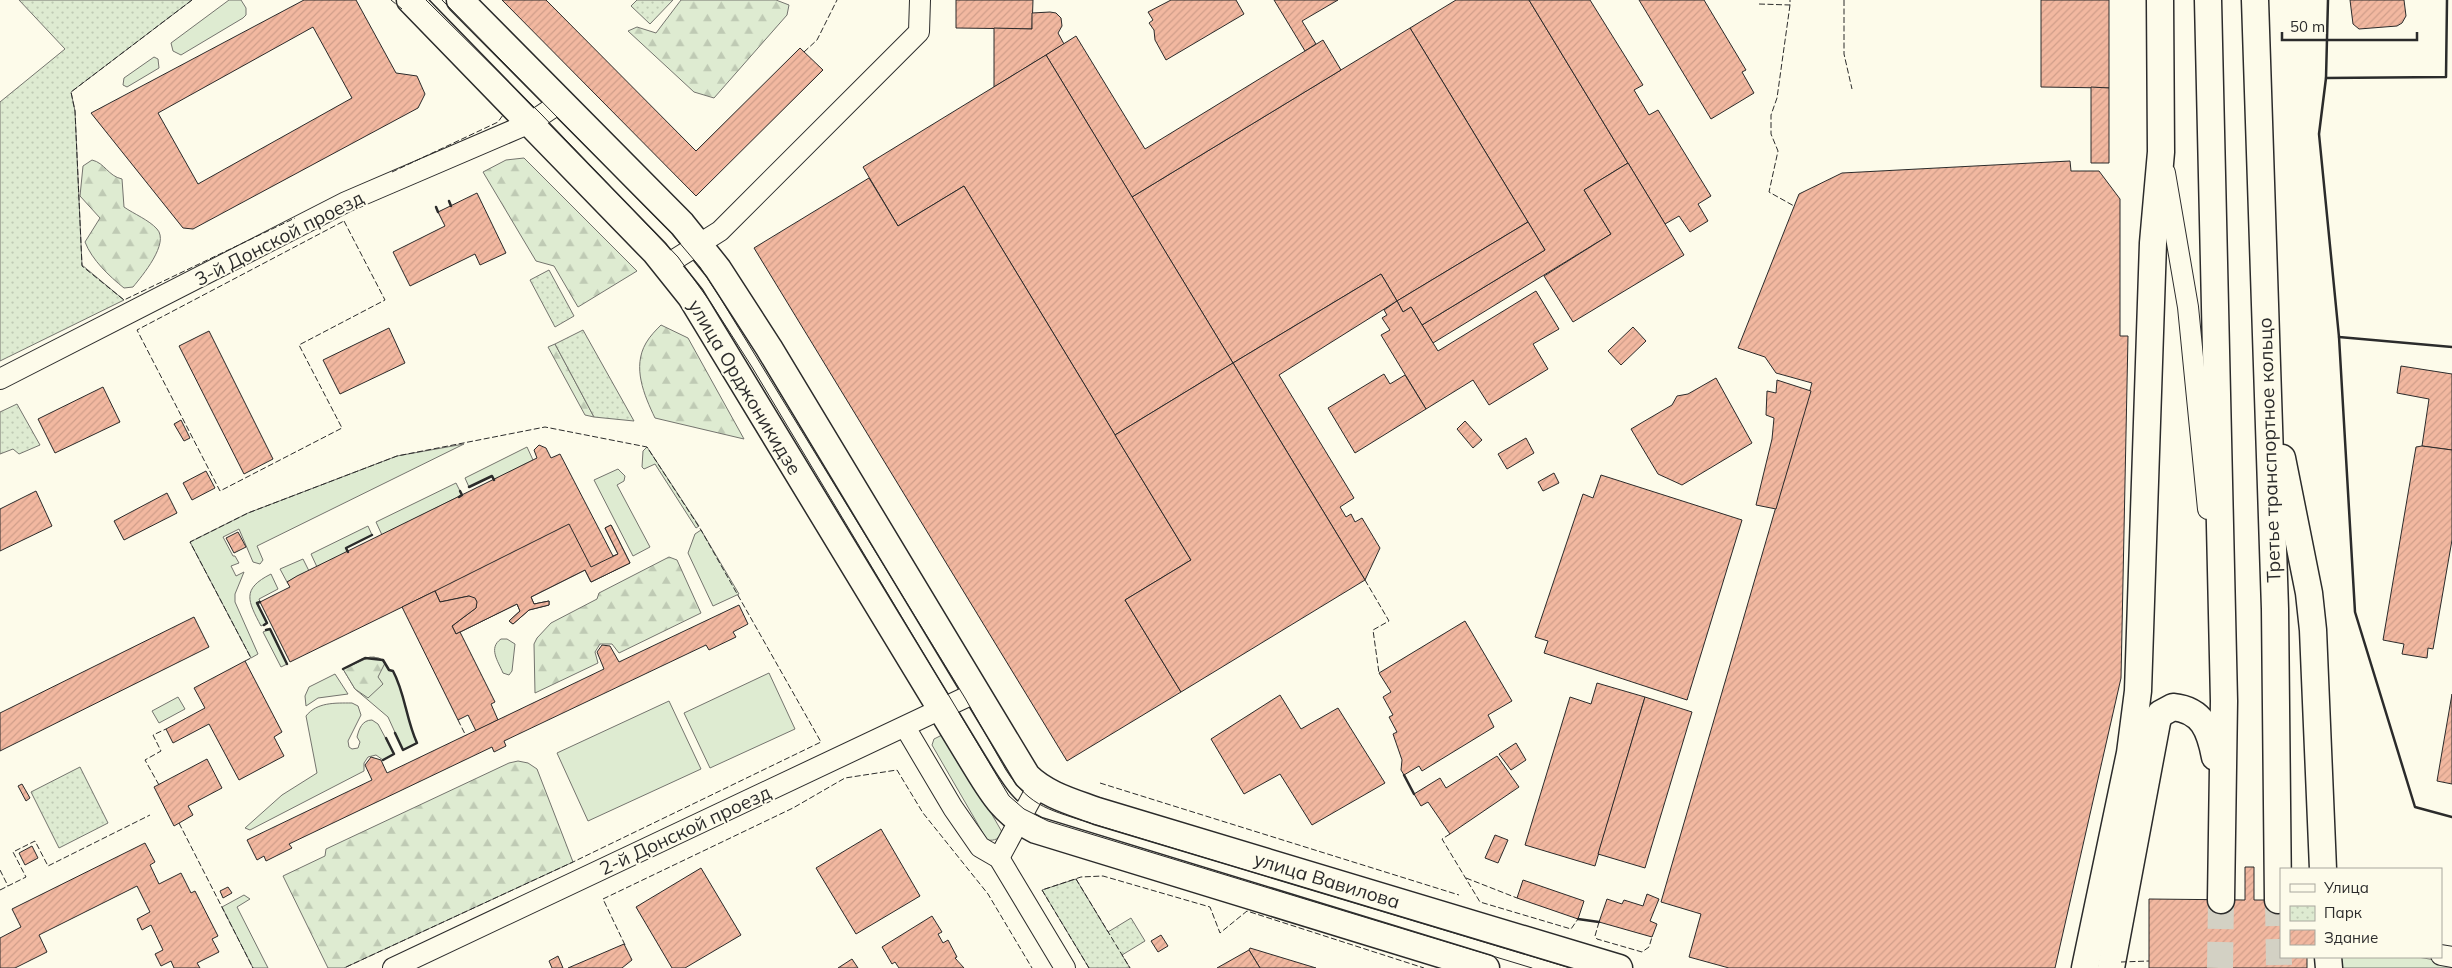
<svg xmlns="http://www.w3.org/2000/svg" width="2452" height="968" font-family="Mulish,sans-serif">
<defs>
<pattern id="forest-firs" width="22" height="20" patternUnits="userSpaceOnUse" patternTransform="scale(1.25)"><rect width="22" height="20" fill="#deebd1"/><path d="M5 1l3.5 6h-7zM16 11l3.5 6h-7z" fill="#bfcab4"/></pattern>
<pattern id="park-dots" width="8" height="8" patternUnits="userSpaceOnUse" patternTransform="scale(1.25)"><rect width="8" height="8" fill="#deebd1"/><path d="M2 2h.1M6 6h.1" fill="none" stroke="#bfcab4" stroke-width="1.8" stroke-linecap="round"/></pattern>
<pattern id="building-hatch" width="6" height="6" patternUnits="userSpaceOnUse" patternTransform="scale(1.25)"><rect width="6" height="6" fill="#f2b8a0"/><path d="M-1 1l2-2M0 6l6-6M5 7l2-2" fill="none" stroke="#d09e8a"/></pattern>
</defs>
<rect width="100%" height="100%" fill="#fdfbea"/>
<g fill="#deebd1" stroke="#74746e">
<polygon points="229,0 241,0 246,8 246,15 243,18 181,55 173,51 171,43"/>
<polygon points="154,57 158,59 159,68 127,87 123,85 124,78"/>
<polygon points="464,444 257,546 263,560 260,564 253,562 239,529 223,537 233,556 235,556 239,563 231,566 236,576 244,572 235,594 235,602 258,654 251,658 190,542 248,513 397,456"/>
<polygon points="527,447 533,460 494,480 492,476 469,487 465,478"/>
<polygon points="647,447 699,526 696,528 655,464 644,469 642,467 643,451"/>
<polygon points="618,469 625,476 624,481 617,485 650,547 633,556 594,480"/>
<polygon points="456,483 462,495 382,535 376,522"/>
<polygon points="368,526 372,535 346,548 348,552 317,567 311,554"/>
<polygon points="701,530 739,594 713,606 688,553 695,534"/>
<polygon points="303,559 309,571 287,582 280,569"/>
<path d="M271,574l7,15 -19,10 1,3 -3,2 10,19 -6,3c-13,-25 -20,-37 10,-52z"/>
<polygon points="270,629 287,664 281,667 263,632"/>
<path d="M501,639h6l8,5 -3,27 -3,4 -6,-2c-5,-12 -15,-25 -2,-34z"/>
<path d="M374,657l9,3 6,10 4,1c12,22 13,48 24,72l-14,7 -15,-33 -33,-28 -12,-20 19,-10z"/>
<polygon points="769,673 795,729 710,768 684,713"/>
<polygon points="335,674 348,694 318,698 306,706 305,696 309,687"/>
<polygon points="178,697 185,709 159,723 152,711"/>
<polygon points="669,701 701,769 588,821 557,753"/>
<path d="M352,703l6,3 3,9 -13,26 1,6 3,2 6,-1 2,-6 -3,-5c2,-8 5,-17 15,-17l6,4 16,30 -11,6 -7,-5 -8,2 -4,6v8l-114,59 -5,-2 37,-33 35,-22 -11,-57c11,-14 29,-13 46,-13z"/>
<path d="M942,735l5,1 55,96c-3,7 -7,9 -15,8l-55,-95 2,-6z"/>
<polygon points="244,895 250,899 237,907 268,968 253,968 222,907"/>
<polygon points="2339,957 2418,957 2452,963 2452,968 2340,968"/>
</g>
<g fill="url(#forest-firs)" stroke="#74746e">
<polygon points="681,0 776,0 789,5 787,15 714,98 694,92 628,31 637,27 656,33"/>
<polygon points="524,158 637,271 578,307 554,266 536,261 483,172 506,160"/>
<path d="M92,160c13,3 16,16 30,19l2,28c10,7 25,13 33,22 13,14 -15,47 -24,58l-9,1c-15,-12 -32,-28 -39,-46l15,-24 -20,-22 3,-30z"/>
<path d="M661,325l27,13 56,101 -89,-21c-11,-23 -23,-51 -9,-75 4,-7 10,-13 15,-18z"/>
<polygon points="555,344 594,417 585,415 548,347"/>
<polygon points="669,557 677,560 701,613 619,653 612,644 600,644 595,652 598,663 535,693 534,644 537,638 551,623 597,599 599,593"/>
<polygon points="370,657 379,658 385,663 378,677 383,684 368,698 355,689 343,669"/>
<polygon points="518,761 528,763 537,769 573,862 344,968 328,968 283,876 325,856 326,849 509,763"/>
</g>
<g fill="url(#park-dots)" stroke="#74746e">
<polygon points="19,0 192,0 71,92 75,111 82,265 124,300 0,361 0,102 65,49"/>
<polygon points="637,0 673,0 650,24 631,6"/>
<polygon points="549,270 574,316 555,327 530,280"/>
<polygon points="583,330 634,421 594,417 555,344"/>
<polygon points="17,404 40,445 19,454 13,449 0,454 0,412"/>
<polygon points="80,767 108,823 59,848 31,792"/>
<polygon points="1076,879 1108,932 1131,918 1145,941 1122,955 1130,968 1089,968 1042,890"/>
</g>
<g fill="url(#building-hatch)" stroke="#2b2b2b" fill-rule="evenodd">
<path d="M304,0h52l40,73 21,3 8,18 -7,14 -225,121 -10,-1 -92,-115zM313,27l39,71 -154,86 -40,-71z"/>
<polygon points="502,0 546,0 696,151 800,48 823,70 696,196"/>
<polygon points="956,0 1033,0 1032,29 956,28"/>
<polygon points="1171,0 1236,0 1244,14 1166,60 1155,40 1154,30 1149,23 1153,20 1148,12"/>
<polygon points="1274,0 1338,0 1302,21 1316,44 1305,51"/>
<polygon points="1456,0 1529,0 1628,163 1584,190 1611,234 1433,343 1422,325 1545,250 1410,28"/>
<polygon points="1529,0 1590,0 1643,85 1634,90 1649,115 1658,110 1711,196 1698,204 1708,221 1690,232 1679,216 1665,224"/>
<polygon points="1639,0 1704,0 1746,70 1742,72 1754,93 1711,119"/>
<polygon points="2041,0 2109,0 2109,88 2041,87"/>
<polygon points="2350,0 2404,0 2406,16 2402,23 2397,26 2359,29 2353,24"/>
<polygon points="1050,12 1056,13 1061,18 1062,26 1058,33 1064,44 994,87 994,28 1032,29 1032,13"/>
<polygon points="1410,28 1528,222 1397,301 1381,274 1233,363 1132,197"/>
<polygon points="1076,36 1145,149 1323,40 1341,70 1132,197 1046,55"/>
<polygon points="1046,55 1233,363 1115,435 964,186 898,226 863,167"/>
<polygon points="2091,87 2109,88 2109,163 2091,163"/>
<polygon points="2070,161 2071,171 2099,171 2120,199 2120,336 2128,336 2121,678 2055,968 1729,968 1689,957 1701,914 1661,902 1812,383 1776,373 1765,357 1738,348 1799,194 1842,173"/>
<polygon points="1628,163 1684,255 1573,322 1544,276 1611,234 1584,190"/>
<polygon points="869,178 898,226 964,186 1191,560 1125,600 1181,692 1067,761 754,248"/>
<polygon points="477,193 506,253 480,265 475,254 410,286 393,252 445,226 438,212"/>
<polygon points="1528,222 1545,250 1422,325 1411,307 1403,312 1397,301"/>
<polygon points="1381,274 1397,301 1279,375 1354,498 1340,507 1346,517 1351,514 1355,522 1362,518 1380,548 1365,580 1233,363"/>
<polygon points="1536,291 1559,329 1533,344 1548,369 1489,405 1473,380 1426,409 1381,335 1390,330 1382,318 1387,315 1384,310 1397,301 1403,312 1411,307 1438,351"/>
<polygon points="1633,327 1646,341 1621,365 1608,351"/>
<polygon points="389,328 405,363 340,394 323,360"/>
<polygon points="209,331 273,459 244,474 179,346"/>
<polygon points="1233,363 1365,580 1181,692 1125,600 1191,560 1115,435"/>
<polygon points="2401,366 2452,374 2452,450 2422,446 2429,399 2397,393"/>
<polygon points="1384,374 1390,384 1405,375 1426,409 1355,453 1328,408"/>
<polygon points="1716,378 1752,443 1682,485 1658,474 1631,429 1672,405 1677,396 1688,394"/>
<polygon points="1777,380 1811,391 1776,509 1756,505 1772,439 1774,418 1766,415 1767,391 1776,393"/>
<polygon points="103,387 120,422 55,453 38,419"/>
<polygon points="181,420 190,438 184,441 174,424"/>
<polygon points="1465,421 1482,440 1473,448 1457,429"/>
<polygon points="1526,438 1534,453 1507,469 1498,454"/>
<polygon points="539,445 546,448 551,458 560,454 613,556 618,554 605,528 611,525 630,563 591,582 585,570 531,597 534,604 549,601 549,605 529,610 513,624 509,621 520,611 517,604 456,634 452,626 476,608 476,600 469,596 440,602 435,591 290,662 260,602 290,587 287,582 297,576 537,458 534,450"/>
<polygon points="2422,446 2452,450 2452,540 2433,649 2428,648 2427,658 2402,654 2404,644 2383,640 2416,447"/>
<polygon points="206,471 215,488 192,500 183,483"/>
<polygon points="1554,473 1559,483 1543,491 1538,482"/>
<polygon points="1601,475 1742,520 1687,700 1544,653 1548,641 1535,637 1583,494 1593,498"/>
<polygon points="36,491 52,526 0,551 0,509"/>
<polygon points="167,493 177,513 124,540 114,521"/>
<polygon points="569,524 591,567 618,554 605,528 611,525 630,563 591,582 585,570 531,597 534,604 549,601 549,605 529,610 513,624 509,621 520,611 517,604 456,634 452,626 476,608 476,600 469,596 440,602 435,591"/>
<polygon points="238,532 246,547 234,553 226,538"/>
<polygon points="435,591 440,602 469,596 475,598 477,602 476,608 452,626 456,634 460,632 495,702 491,704 498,720 476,731 468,715 458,720 402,607"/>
<polygon points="739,605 748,624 733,632 736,637 709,650 706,645 504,741 506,746 494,752 492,747 289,844 292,848 266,861 264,856 257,860 247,840 372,780 365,765 371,757 381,760 387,773 604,669 597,652 602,645 610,646 619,662"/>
<polygon points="194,617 209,647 0,751 0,713"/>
<polygon points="1465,621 1512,701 1488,715 1494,727 1422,771 1419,766 1404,775 1401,770 1402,760 1393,734 1397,732 1389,717 1393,715 1383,697 1391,692 1379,673"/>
<polygon points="245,661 282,732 274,737 284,756 239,780 209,724 173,743 166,729 205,708 194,688"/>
<polygon points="1597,683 1645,697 1595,866 1525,845 1570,697 1591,704"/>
<polygon points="2452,694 2452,784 2437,781"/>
<polygon points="1280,695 1301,729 1338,708 1385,783 1312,825 1280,774 1244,794 1211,739"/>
<polygon points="1645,697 1692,712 1645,868 1598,854"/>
<polygon points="1516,743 1526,760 1511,770 1499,754"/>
<polygon points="1497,756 1519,787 1450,834 1428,802 1421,806 1414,794 1440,778 1446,788"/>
<polygon points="207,759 222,788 188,806 193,815 174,826 154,787"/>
<polygon points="22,784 30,798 26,801 18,786"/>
<polygon points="881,829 920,896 856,934 816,868"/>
<polygon points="1495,835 1508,840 1498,863 1485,858"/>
<polygon points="145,843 155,862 150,865 159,884 181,873 191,893 195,891 218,936 212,939 219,952 197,963 200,968 174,968 171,961 161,966 155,954 163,950 151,925 142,930 137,919 150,912 137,886 39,935 47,952 15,968 0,968 0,938 21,927 12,909"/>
<polygon points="32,846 38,858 25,865 19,853"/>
<polygon points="2245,867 2254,867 2254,900 2281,900 2281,957 2307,957 2307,968 2149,968 2149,899 2245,900"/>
<polygon points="701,868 741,935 685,968 672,968 636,907"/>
<polygon points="1523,880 1584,901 1578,919 1517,898"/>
<polygon points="228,887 232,893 223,898 220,891"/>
<polygon points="1647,894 1659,899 1650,921 1657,924 1652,937 1599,922 1607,899 1622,904 1624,900 1643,906"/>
<polygon points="932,916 942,932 938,934 943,943 948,940 957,957 955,958 964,968 899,968 895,962 892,964 882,947"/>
<polygon points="1161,935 1168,946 1158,952 1151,941"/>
<polygon points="624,944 632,960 622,968 568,968"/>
<polygon points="1250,948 1316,968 1260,968 1249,950"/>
<polygon points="1249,950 1260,968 1217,968"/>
<polygon points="558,956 563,968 552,968 549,961"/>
<polygon points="852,959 858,968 838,968"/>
</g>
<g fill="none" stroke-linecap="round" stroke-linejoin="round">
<g stroke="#d3d1c4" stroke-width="26" stroke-dasharray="26 13" stroke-linecap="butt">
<polyline points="2278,900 2279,968"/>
<polyline points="2220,968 2221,900"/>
</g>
<defs>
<g id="minor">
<polyline points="2165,173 2188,307 2208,509"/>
<polyline points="666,265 720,231 919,32 920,0"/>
<polyline points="0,379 346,202 530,123 561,102"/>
<polyline points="905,727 953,808 980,847 999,858 1065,968"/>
<polyline points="999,858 1038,786"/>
<polyline points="2441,955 2452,957"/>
<polyline points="393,968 977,692"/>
</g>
<g id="major">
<path d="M410,0l245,252 36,45 281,463c19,31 30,53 64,70l450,138"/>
<path d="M460,0l222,224 36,45 51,79 258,428c19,19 46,26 70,35l522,157"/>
<polyline points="2208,0 2224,701 2221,900"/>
<polyline points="2255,0 2275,609 2278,900"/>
<polyline points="2282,458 2309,593 2313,630 2323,869"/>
<polyline points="2328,957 2329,968"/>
<polyline points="2085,968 2130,753 2138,691 2153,243 2161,152 2160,0"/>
<path d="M2111,968l46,-246 3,-8 13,-7c30,3 37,24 42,50"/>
</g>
</defs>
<use href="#minor" stroke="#2b2b2b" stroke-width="22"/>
<use href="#major" stroke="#2b2b2b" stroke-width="29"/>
<use href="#minor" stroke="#fdfbea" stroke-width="20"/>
<use href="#major" stroke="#fdfbea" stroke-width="26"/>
<g stroke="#2b2b2b" stroke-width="1">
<polyline points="426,0 542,115 678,257 711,303 752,367 1009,796 1024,809 1048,821 1532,968"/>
<path d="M442,0l230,234 28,33 19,29 246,402 41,72c25,39 46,40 87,54l477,144"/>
</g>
<g stroke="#2b2b2b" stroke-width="1" stroke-dasharray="6 2.5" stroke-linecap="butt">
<polyline points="192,0 71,92 75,111 82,266 124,300 295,218"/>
<polyline points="391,0 402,9"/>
<polyline points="1844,0 1844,54 1852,89"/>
<polyline points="1759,4 1790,5 1790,0"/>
<polyline points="1790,5 1777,98 1771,115 1771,134 1778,151 1769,192 1794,206"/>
<polyline points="804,52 817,40 837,0"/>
<polyline points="392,172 498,122 503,115 500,112"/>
<polygon points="344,221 385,300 299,345 342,428 220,491 137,330"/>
<polyline points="1365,580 1389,621 1373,630 1379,673"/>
<polyline points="245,661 251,658 190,542 248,513 397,456 545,427 647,447 701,530 821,742 573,862 344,968"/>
<polyline points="458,720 466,736"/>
<polyline points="1100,783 1459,895"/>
<polyline points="159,785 145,760 161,751 153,735 166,729"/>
<polyline points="179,823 253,968"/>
<polyline points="1450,834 1442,839 1480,902 1571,929 1578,919"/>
<polyline points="0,870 8,886"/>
<polyline points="1466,878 1517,898"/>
<polyline points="1076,879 1130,968"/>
<polyline points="0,890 26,877 13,852 35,841 48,866 150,815"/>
<polyline points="1599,922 1595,936 1597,939 1642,952 1649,947 1652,937"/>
<polyline points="625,945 603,899 793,808 845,778 897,770 923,813 988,894 1032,968"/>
<polyline points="2121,962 2149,961"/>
<polyline points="1089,968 1042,890 1081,877 1103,876 1210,907 1220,933 1247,911 1424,968"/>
</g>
<g stroke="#2b2b2b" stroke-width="2.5">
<polyline points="2328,0 2326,78 2319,134 2339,337 2355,612 2415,807 2452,817"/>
<polyline points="2326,78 2446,77 2447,0"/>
<polyline points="449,201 451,206"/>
<polyline points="436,207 438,212"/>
<polyline points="2339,337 2452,347"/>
<polyline points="469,487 492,476 494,480"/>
<polyline points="459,497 462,495 460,491"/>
<polyline points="348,552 346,548 372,535"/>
<polyline points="260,602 257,603 267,623 264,625"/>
<polyline points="266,630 270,629 287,664"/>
<path d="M343,669l22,-11 18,2 6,10 4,1c12,22 13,48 24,72l-14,7 -8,-17"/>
<polyline points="383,760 394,754 386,738"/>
<polyline points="1404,775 1414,794"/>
<polyline points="1578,919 1599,922"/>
</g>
</g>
<g text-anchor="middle" stroke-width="4" stroke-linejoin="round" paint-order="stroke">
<g font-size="19" fill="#2b2b2b" stroke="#fdfbea">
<text transform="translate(279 238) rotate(-27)" y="7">3-й Донской проезд</text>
<text transform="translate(745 387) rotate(59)" y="7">улица Орджоникидзе</text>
<text transform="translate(2269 450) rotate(-92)" y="7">Третье транспортное кольцо</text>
<text transform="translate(685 830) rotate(-25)" y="7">2-й Донской проезд</text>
<text transform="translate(1327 880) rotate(17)" y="7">улица Вавилова</text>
</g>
</g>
<rect x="2280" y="868" width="162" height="90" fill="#fdfbea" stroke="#a9a89e"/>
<rect x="2290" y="884" width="25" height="8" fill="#fdfbea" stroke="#a9a89e"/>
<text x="2324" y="893" font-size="15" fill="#2b2b2b">Улица</text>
<rect x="2290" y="906" width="25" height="15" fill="url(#park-dots)" stroke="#a9a89e"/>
<text x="2324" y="918" font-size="15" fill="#2b2b2b">Парк</text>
<rect x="2290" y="930" width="25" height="15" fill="url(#building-hatch)" stroke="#a9a89e"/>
<text x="2324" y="943" font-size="15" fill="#2b2b2b">Здание</text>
<path d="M2282 32v8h135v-8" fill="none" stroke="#2b2b2b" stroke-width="2.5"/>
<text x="2290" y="32" font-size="15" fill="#2b2b2b" stroke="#fdfbea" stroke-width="4" paint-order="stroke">50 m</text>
</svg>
